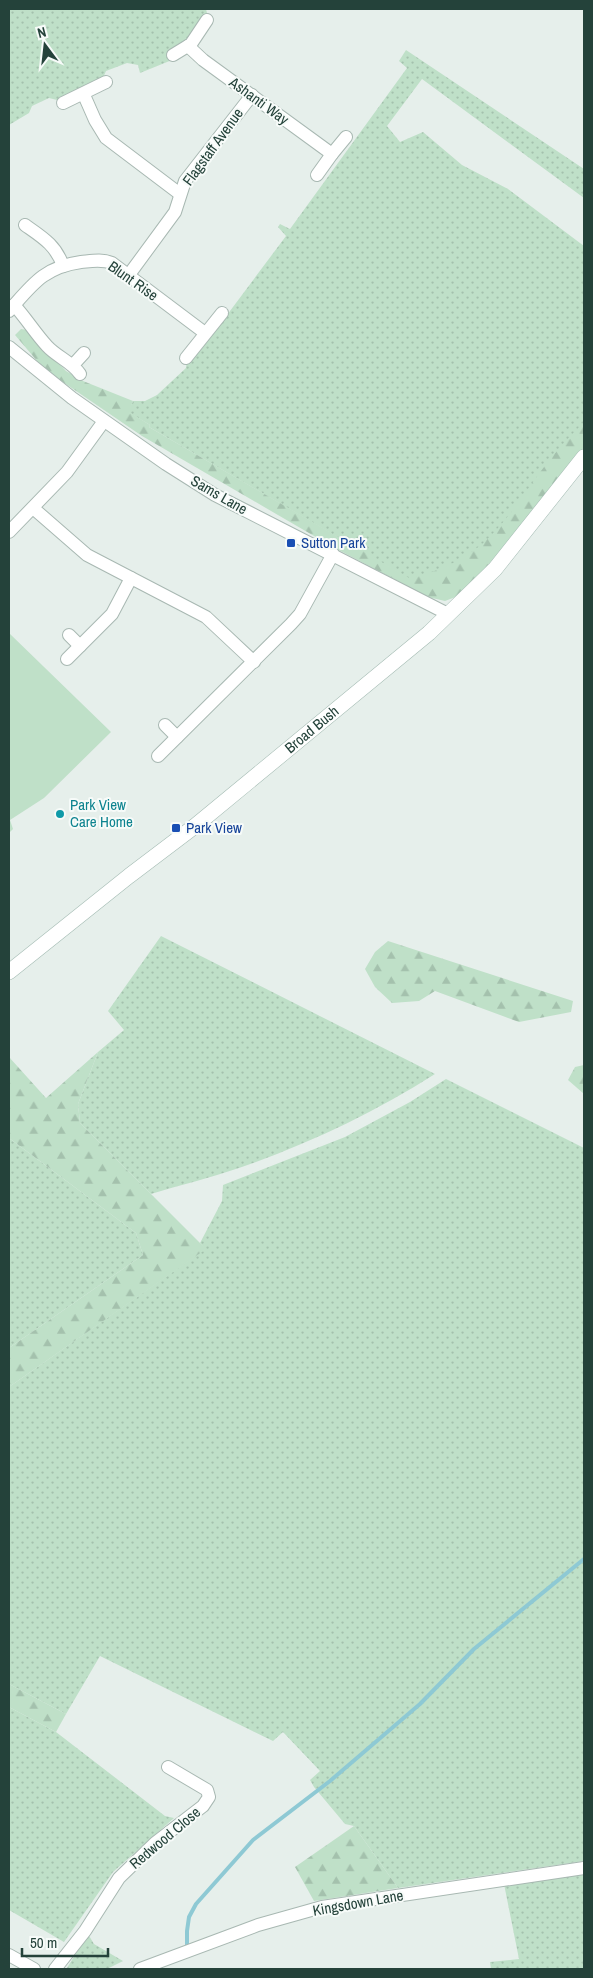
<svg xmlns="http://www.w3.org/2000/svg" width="593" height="1978" font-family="'Archivo Narrow',sans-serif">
<defs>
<pattern id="grass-dots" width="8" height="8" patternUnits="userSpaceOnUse" patternTransform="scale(1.25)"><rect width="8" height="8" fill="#bfe0c8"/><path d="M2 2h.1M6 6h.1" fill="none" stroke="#a4c1ad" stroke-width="1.8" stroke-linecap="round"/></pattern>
<pattern id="forest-firs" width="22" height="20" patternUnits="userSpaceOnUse" patternTransform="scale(1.25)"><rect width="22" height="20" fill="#bfe0c8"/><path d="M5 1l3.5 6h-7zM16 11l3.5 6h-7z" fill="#a4c1ad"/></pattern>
</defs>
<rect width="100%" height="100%" fill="#e6efeb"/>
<g fill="url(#grass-dots)">
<path d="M9,9h197l1,4c-9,17 -22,29 -38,37l3,10 -32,13 -2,-8 -11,-2 -21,8 -3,7 -42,21 -4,1 -8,-2 -17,8 -3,7 -20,12z"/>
<polygon points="406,50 584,169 584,198 422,79 387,126 400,142 423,132 462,165 508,189 584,246 584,438 442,598 149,427 150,425 128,412 133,401 145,401 157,395 186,368 187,360 224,319 286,236 278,227 280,224 290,229 407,68 399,61"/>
<path d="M161,936l274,138c-61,39 -127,70 -196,94 -29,10 -59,17 -88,26l-71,-71 -2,-19 20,-52 26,-22 -16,-19z"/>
<polygon points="446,1079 584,1148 584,1861 398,1888 354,1826 345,1824 314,1787 310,1780 320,1771 283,1732 273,1741 100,1656 66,1714 9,1684 9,1387 205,1249 200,1243 222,1201 223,1185 345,1137 410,1102"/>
<polygon points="9,1138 136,1233 143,1255 9,1348"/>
<polygon points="9,1707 56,1732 165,1816 174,1818 113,1872 64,1942 9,1910"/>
<polygon points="584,1873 584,1969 491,1969 490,1962 519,1959 504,1884"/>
<polygon points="88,1934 94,1944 123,1961 107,1969 67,1968"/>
</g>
<g fill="url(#forest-firs)">
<path d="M21,329l6,1 39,41 17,10 50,20 -4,11 21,13 -1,2 260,151c26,-5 51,-16 72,-33 24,-21 42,-49 60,-74 13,-18 28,-34 43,-49v30l-80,96 -46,48 -13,5 -17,-4 -95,-50 -191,-111 -82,-56 -22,-18 -23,-27z"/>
<polygon points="388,941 573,1001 571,1012 519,1022 435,991 419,1001 392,1003 375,987 365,969 375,952"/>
<polygon points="98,1052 78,1104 80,1123 206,1249 9,1387 9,1348 143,1255 136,1233 9,1138 9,1057 46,1098"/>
<polygon points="584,1065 584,1094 568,1080 575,1067"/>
<polygon points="9,1684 66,1714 56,1732 9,1707"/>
<polygon points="354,1826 398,1888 314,1901 295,1867"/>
</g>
<polygon fill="#bfe0c8" points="9,633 111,732 44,798 10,820 13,829 9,833"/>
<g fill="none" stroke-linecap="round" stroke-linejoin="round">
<polyline stroke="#8ec9d4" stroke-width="4" points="187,1946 187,1931 189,1917 196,1904 253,1840 330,1781 420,1704 474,1649 584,1559"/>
<defs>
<g id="minor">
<polyline points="188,46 203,60 332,154 346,137"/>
<polyline points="173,55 191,44 207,20"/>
<polyline points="84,95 95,120 106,138 180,194"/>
<polyline points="63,103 106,82"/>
<polyline points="317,175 332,154"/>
<path d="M25,225c17,12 31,20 38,41"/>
<polyline points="128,276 175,212 185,181 252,95"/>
<path d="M14,305c12,13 21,28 33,41 10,11 25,16 33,28"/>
<path d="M9,311c23,-26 35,-44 72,-49 11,-1 21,-3 31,1l93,70"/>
<polyline points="9,347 72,398 166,464 215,495 448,614"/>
<polyline points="186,358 222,313"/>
<polyline points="73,365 84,353"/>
<polyline points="33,508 87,555 206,617 254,662"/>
<polyline points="9,532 67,472 104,421"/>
<polyline points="69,635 80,646"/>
<polyline points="67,659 112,614 131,578"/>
<polyline points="165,725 177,737"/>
<polyline points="158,756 291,624 300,614 333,554"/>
<polyline points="9,1955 34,1969"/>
<polyline points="55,1969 85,1931 119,1878 155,1843 203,1806 209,1797 207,1790 168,1767"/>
<polyline points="140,1969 258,1925 322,1907 584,1868"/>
</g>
<g id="secondary">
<path id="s1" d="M9,972l120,-96 66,-50 234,-193 66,-64 89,-112"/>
</g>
</defs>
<use href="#minor" stroke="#a8b8b2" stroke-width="14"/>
<use href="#secondary" stroke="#a4bbb3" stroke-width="16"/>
<use href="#minor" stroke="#fff" stroke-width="12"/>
<use href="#secondary" stroke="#fff" stroke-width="15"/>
</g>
<g fill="#1a4fb4" stroke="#f7fbf9" stroke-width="2">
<rect x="286" y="538" width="10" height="10" rx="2.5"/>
<rect x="171" y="823" width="10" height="10" rx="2.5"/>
</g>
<circle fill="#0f9aa8" stroke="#f7fbf9" stroke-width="2" cx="60" cy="814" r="5"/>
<g text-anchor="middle" stroke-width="4" stroke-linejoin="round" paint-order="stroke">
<g font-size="15" fill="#24423a" stroke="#f7fbf9">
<text transform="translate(259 101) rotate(36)" y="5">Ashanti Way</text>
<text transform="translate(213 147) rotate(-54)" y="5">Flagstaff Avenue</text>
<text transform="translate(133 281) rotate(35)" y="5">Blunt Rise</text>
<text transform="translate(219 495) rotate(30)" y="5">Sams Lane</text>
<text dy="5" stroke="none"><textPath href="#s1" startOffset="388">Broad Bush</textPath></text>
<text transform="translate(165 1838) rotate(-40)" y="5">Redwood Close</text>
<text transform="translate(358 1903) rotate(-10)" y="5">Kingsdown Lane</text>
</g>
<g font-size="15" fill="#164399" stroke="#f7fbf9" text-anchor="start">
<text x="301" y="548">Sutton Park</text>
<text x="186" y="833">Park View</text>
</g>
<g font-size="15" fill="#0d838f" stroke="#f7fbf9" text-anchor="start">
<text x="70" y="810">Park View<tspan x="70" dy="17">Care Home</tspan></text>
</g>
</g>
<rect width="593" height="1978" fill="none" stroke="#24423a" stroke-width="20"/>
<g transform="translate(45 45) rotate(345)" stroke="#f7fbf9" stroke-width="4" paint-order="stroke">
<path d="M0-4L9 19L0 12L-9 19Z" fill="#24423a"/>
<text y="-8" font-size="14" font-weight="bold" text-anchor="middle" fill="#24423a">N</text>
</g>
<path d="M22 1948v8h86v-8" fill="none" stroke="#24423a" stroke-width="2.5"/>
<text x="30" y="1948" font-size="15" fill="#24423a" stroke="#f7fbf9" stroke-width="4" paint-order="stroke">50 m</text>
</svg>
